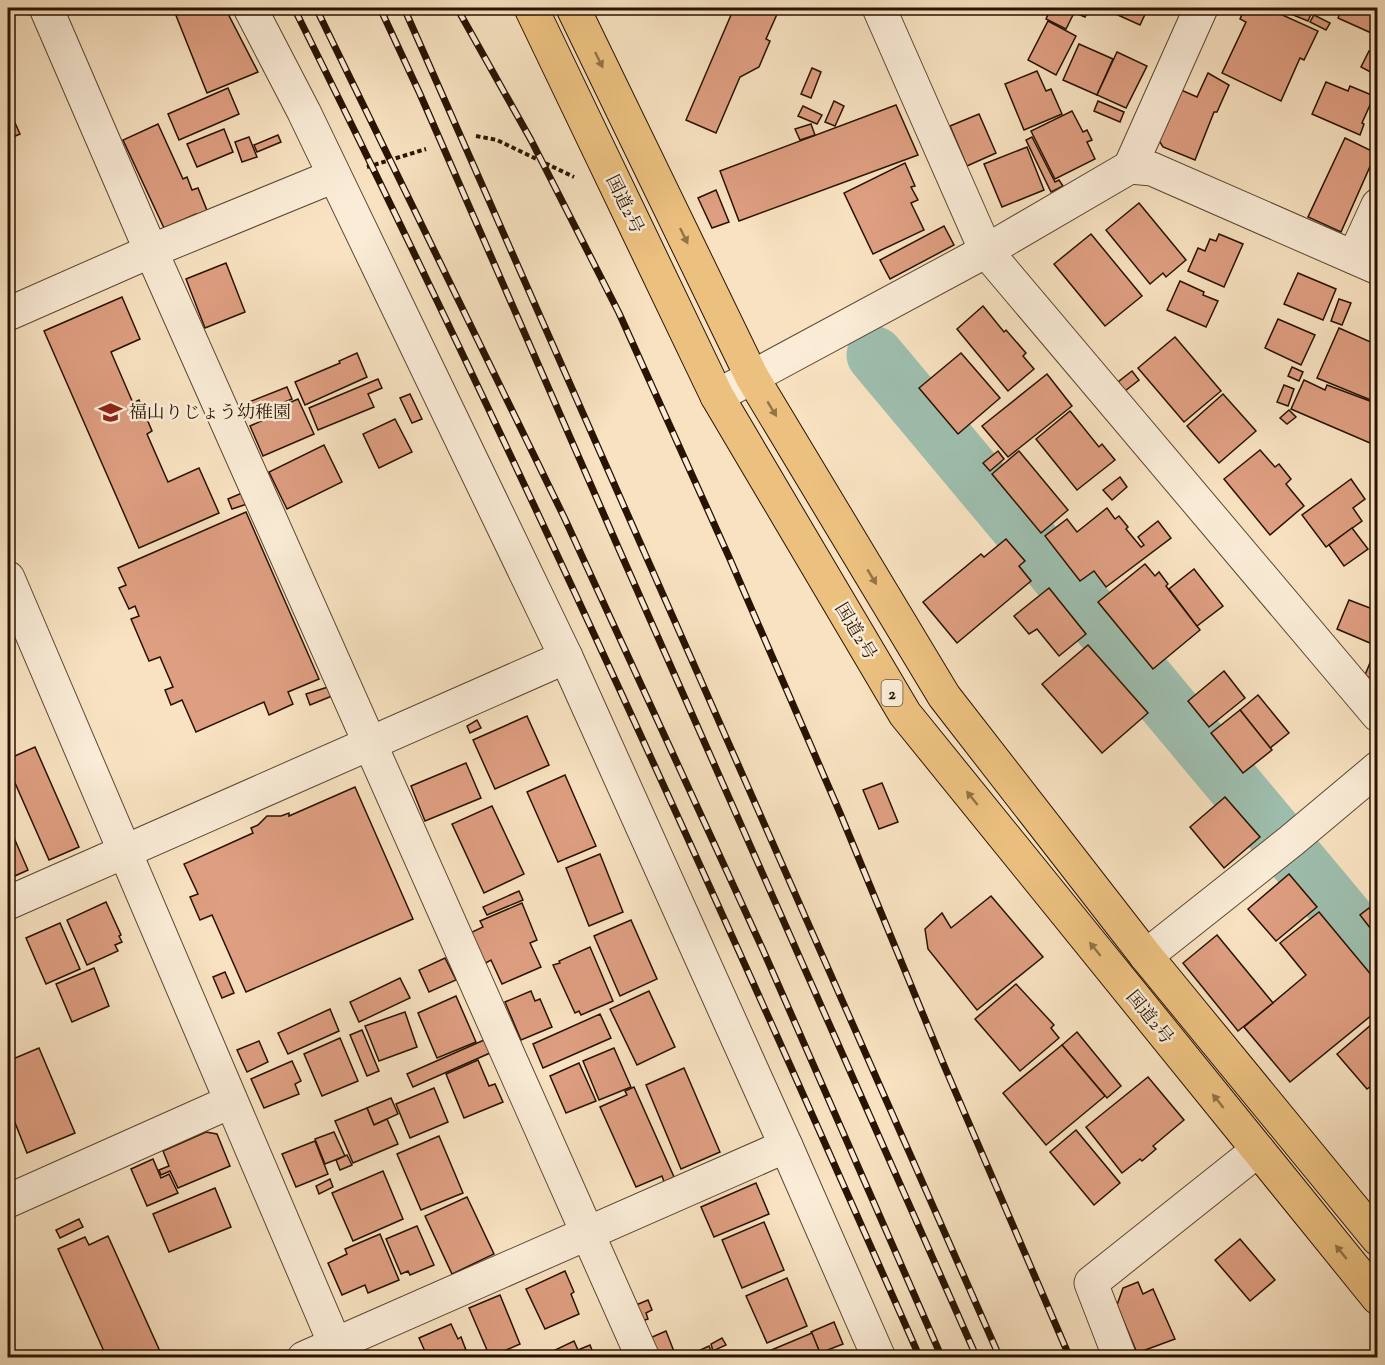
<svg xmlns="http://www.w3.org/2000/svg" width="1385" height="1365" font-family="'Sorts Mill Goudy','Noto Serif JP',serif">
<rect width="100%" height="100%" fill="#f8e2c1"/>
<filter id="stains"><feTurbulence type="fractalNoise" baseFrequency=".00333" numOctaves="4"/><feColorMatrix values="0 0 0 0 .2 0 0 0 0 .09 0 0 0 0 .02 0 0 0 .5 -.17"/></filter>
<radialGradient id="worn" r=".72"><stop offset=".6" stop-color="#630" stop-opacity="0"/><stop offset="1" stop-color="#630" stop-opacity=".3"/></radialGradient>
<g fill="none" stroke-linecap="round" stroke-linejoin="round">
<polyline stroke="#9ebeae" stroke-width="57" points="875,355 1378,957"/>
</g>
<g fill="#de9e81" stroke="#281300" stroke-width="1.5">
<polygon points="173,8 225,8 258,72 207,93"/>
<polygon points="734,8 767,8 778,12 766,39 770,41 759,67 740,77 716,133 686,120"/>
<polygon points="1051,8 1062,8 1074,13 1066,29 1046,19"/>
<polygon points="1064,8 1090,8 1085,17"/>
<polygon points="1110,8 1148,8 1140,25 1109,11"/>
<polygon points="1245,8 1267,8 1318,31 1304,60 1300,58 1281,101 1222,73 1246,22 1240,19"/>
<polygon points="1276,8 1301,8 1312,12 1308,21"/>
<polygon points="1342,8 1378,8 1378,36 1338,18"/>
<polygon points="1314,15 1330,23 1326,30 1310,22"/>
<polygon points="1048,21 1076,36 1056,75 1028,60"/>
<polygon points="1079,44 1113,59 1097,95 1063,80"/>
<polygon points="1369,51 1378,55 1378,76 1361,67"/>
<polygon points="1117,52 1147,66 1126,108 1097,95"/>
<polygon points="812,68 821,72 811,98 801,94"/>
<polygon points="1037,71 1046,91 1051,89 1062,114 1024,130 1005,84"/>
<polygon points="1208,73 1229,85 1217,112 1214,112 1195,160 1163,147 1158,139 1179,89 1197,97"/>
<polygon points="1326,82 1348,91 1350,86 1374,96 1362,123 1364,124 1360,135 1312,114"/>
<polygon points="228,88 239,114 179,140 168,114"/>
<polygon points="834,101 844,106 835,126 825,122"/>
<polygon points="1098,101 1124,112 1120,122 1094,111"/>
<polygon points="896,105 918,155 739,221 720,171"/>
<polygon points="803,106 822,115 817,124 798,116"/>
<polygon points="8,107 20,134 8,139"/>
<polygon points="1072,111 1083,132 1087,130 1092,140 1087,142 1095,159 1055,179 1031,131"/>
<polygon points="979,114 996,153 967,166 950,126"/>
<polygon points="158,124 183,179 187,177 192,190 198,188 208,213 198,218 196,214 164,228 123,140"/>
<polygon points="811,124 815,135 800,140 795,129"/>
<polygon points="224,129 233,152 197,167 187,144"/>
<polygon points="278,135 281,142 257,152 254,145"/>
<polygon points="249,137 257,157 242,162 235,142"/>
<polygon points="1032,137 1055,182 1059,180 1063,186 1051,192 1026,140"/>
<polygon points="1345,138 1376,153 1341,232 1308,217"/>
<polygon points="1027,147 1044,190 1002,207 984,164"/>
<polygon points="905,163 915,186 911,187 918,200 911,203 924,230 873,254 844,193"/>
<polygon points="716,190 729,222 712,228 698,198"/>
<polygon points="1139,203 1186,260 1166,277 1163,273 1150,284 1106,230"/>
<polygon points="944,226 954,245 890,279 880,260"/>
<polygon points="1091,234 1142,296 1105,326 1054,264"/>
<polygon points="1219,234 1243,244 1224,287 1188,271 1198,248 1205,251 1210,239 1216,241"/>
<polygon points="226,263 245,312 205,328 186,279"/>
<polygon points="1298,273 1336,289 1323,320 1284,304"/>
<polygon points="1180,281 1204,292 1203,295 1218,301 1206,327 1167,310"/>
<polygon points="122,297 140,339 111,352 133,403 139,400 152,431 147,434 168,482 199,468 219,513 139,548 44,331"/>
<polygon points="1339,299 1351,303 1342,325 1331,321"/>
<polygon points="983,306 1004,332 1006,330 1026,353 1023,356 1034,369 1008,391 957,329"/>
<polygon points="1278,319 1315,335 1301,365 1265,348"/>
<polygon points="1339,328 1373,343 1371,347 1378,350 1378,403 1317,378"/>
<polygon points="1175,337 1221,391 1184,422 1138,368"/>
<polygon points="357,353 367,377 305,405 295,382 340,363 339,361"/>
<polygon points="961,353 1000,398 958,434 919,388"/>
<polygon points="1292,367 1303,372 1299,381 1288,376"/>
<polygon points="1132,371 1139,380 1125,391 1118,382"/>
<polygon points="1047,374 1072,406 1008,457 982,426"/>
<polygon points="378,379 382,388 368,394 374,407 318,430 309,408"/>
<polygon points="1304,380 1325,390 1327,385 1378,404 1376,408 1378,409 1378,425 1370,443 1291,409"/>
<polygon points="1284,385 1294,389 1288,406 1277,402"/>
<polygon points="287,387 292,399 249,417 244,404"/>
<polygon points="410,394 422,419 412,423 400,398"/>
<polygon points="1223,394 1256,431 1219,463 1187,426"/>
<polygon points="298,399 314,434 263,456 250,426 268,418 266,413"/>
<polygon points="1289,410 1296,417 1287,424 1280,418"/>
<polygon points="1070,411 1099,447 1102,444 1115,460 1077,490 1036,439"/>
<polygon points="395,419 412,452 379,468 363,434"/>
<polygon points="324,445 342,482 287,509 269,472"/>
<polygon points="1260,450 1275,467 1279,464 1291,479 1286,484 1304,506 1270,535 1224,479"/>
<polygon points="998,451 1004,459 990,471 983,463"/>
<polygon points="1019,451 1068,510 1041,533 992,474"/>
<polygon points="1120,477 1127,487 1112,500 1103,490"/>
<polygon points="1351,479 1365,499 1353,508 1362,521 1326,547 1302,515"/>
<polygon points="242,493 247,504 232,509 228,499"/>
<polygon points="1107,508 1115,519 1119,516 1128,527 1126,529 1141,547 1144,545 1138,537 1158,521 1171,538 1106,587 1094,571 1080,581 1045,536 1067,519 1077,532"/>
<polygon points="246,512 319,679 288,692 293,704 269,715 264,702 196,732 182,700 171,705 165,690 173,687 160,657 149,661 131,619 139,616 135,606 129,609 119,588 126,585 118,568"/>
<polygon points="1352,528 1368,549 1344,566 1329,545"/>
<polygon points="1006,539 1025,561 1019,566 1031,581 957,643 923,602 981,554 984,557"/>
<polygon points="1145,564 1155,576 1159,572 1168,584 1166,586 1200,630 1153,669 1098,602"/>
<polygon points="1194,569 1223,606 1197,626 1169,589"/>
<polygon points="1049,588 1086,634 1059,656 1037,629 1029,634 1014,616"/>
<polygon points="1349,600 1378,611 1378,685 1367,680 1368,677 1365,675 1377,646 1337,629"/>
<polygon points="1088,645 1148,713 1102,753 1042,684"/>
<polygon points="1224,671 1245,698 1209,727 1188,701"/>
<polygon points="328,687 332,696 310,705 306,694"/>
<polygon points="1258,695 1289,733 1270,748 1240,710"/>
<polygon points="1240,710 1272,750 1243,773 1211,733"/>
<polygon points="527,716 549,765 495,789 473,740"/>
<polygon points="477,720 481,728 470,733 467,726"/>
<polygon points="35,747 79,847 49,860 8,767 8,759"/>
<polygon points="466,763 481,798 425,821 411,786"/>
<polygon points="565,775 596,846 558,862 527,792"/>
<polygon points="882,783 898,822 879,829 863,790"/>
<polygon points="355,787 413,919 246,992 212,915 200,920 190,897 198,894 184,864 253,833 251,828 258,825 267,816 281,816 289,813 289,816"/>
<polygon points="1225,797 1260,837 1224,868 1190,827"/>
<polygon points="492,806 524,874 484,893 452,824"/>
<polygon points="8,824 28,870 8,879"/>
<polygon points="600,854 623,912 589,926 566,868"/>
<polygon points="1289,874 1317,907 1276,941 1248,909"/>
<polygon points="519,891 523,900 487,915 483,907"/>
<polygon points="991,896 1043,957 977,1010 928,949 925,929 942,913 951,928"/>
<polygon points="106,902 121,935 119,936 122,942 115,945 118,951 87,965 67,920"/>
<polygon points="522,903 537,940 530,943 541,967 502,984 491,960 484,964 470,933 483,927 480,921"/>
<polygon points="1369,908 1378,919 1378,938 1360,915"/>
<polygon points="1319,912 1378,983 1378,1010 1290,1082 1244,1027 1306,975 1280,943"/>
<polygon points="631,920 657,979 620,996 594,936"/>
<polygon points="60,923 80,969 46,984 26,938"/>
<polygon points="1217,935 1273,1003 1238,1031 1183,963"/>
<polygon points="590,947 613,1001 581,1015 579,1011 575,1013 553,965 560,963 559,961"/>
<polygon points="445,958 456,980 429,992 419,970"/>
<polygon points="94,968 109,1006 72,1022 56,984"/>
<polygon points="225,972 234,993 222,998 213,977"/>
<polygon points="400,978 410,998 359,1022 350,1002"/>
<polygon points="1016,984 1054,1025 1051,1028 1059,1038 1020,1071 975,1019"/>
<polygon points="531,991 535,1001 540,999 552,1027 521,1040 505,1002"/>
<polygon points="649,991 675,1047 637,1065 610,1009"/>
<polygon points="456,996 476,1042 437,1058 418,1013"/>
<polygon points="330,1009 339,1031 288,1054 278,1033"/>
<polygon points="405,1012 417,1047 379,1061 365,1026"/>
<polygon points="600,1014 611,1038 543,1068 533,1044"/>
<polygon points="1378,1019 1378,1081 1367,1089 1337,1054"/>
<polygon points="362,1030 379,1071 367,1076 350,1035"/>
<polygon points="1077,1032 1121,1086 1107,1098 1062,1045"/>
<polygon points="340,1038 358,1081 322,1096 304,1054"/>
<polygon points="484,1040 490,1053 413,1087 407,1074"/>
<polygon points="259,1041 268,1062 247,1072 237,1050"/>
<polygon points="1062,1045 1105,1096 1046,1145 1003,1093"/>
<polygon points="39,1048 75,1133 27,1153 8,1105 8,1061"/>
<polygon points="614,1048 631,1087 599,1100 583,1061"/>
<polygon points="478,1060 489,1086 495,1084 503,1102 464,1118 446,1074"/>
<polygon points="292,1061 301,1081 295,1084 299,1094 264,1108 251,1079"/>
<polygon points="579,1063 596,1101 566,1113 550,1076"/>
<polygon points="684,1068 720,1152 681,1169 646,1085"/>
<polygon points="1148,1077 1184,1120 1153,1146 1156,1149 1142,1161 1140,1159 1122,1173 1086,1127"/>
<polygon points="634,1087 674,1177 664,1182 662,1176 636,1187 600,1107 627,1095 625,1091"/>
<polygon points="434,1088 448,1122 410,1138 396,1104"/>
<polygon points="391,1098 398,1114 374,1125 367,1108"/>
<polygon points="367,1108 374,1125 387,1119 398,1144 353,1163 335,1121"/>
<polygon points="1076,1130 1120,1183 1094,1205 1050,1152"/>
<polygon points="206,1132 217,1134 230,1166 178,1188 170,1171 161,1175 159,1170 169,1166 163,1151"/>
<polygon points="334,1132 345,1156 325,1164 315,1139"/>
<polygon points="439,1136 463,1193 421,1210 397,1154"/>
<polygon points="315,1141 328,1174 296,1187 282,1154"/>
<polygon points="347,1155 352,1165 340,1170 336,1160"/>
<polygon points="153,1159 161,1178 169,1174 178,1193 147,1206 131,1169"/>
<polygon points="383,1171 403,1219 353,1241 332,1193"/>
<polygon points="330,1179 333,1187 319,1194 316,1186"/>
<polygon points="756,1183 769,1214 714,1237 701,1207"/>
<polygon points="215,1188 231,1227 169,1252 153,1214"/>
<polygon points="467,1197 494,1254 452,1274 425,1216"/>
<polygon points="79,1219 83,1227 60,1238 56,1230"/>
<polygon points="764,1222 784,1270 742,1288 722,1240"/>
<polygon points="417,1226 434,1265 410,1275 408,1271 401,1274 386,1239"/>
<polygon points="380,1234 399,1280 368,1293 365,1285 342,1295 328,1263 347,1254 345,1249"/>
<polygon points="108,1236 163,1358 107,1358 58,1249 85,1237 89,1245"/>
<polygon points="1240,1239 1275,1280 1250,1301 1215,1260"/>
<polygon points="565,1271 574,1292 571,1294 579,1314 545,1329 526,1289"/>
<polygon points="787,1278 807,1326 767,1343 746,1296"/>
<polygon points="1138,1282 1143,1294 1153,1289 1175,1339 1137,1353 1117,1305 1123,1288"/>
<polygon points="500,1295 520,1344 490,1357 469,1308"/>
<polygon points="648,1300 652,1310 646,1313 648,1319 642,1321 636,1305"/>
<polygon points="834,1322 843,1344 820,1353 811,1332"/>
<polygon points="451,1324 458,1339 461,1337 469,1358 428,1358 419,1338"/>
<polygon points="666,1331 675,1354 666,1358 659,1358 650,1338"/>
<polygon points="812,1333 822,1358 771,1358 769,1351"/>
<polygon points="722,1338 726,1345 713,1351 711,1344"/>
<polygon points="574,1341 578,1350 590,1345 595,1358 559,1358 555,1350"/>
<polygon points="709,1346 714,1358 683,1358"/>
</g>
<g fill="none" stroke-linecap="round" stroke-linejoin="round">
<defs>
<g id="minor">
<polyline points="46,8 151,251 643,1358"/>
<polyline points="250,8 304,112 566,657 786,1146 879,1358"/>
<polyline points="879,8 986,251 1378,715"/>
<polyline points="1130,167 1201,8"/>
<polyline points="1354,257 1378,205"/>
<polyline points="8,314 151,251 334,176"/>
<polyline points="717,396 986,251 1130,167 1152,169 1378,268"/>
<polyline points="8,578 341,1358"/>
<polyline points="8,903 566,657"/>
<polyline points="1146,956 1291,841 1378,768"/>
<polyline points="8,1201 230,1102"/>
<polyline points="304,1358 786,1146"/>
<polyline points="1120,1358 1091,1283 1258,1150"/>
</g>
<g id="highway">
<polyline points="531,8 717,396 905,714 1378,1298"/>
<polyline points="573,8 752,377 944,696 1146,956 1378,1239"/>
</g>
</defs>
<use href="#minor" stroke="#5c4730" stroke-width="35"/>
<use href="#highway" stroke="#281300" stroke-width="35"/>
<g stroke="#281300" stroke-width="4" stroke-dasharray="4.5 3" stroke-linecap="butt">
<polyline points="476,136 497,140 574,177"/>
<polyline points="367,167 426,149"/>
</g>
<use href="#minor" stroke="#faecd7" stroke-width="33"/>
<use href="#highway" stroke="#ecc180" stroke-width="33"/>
<defs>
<g id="rail">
<path d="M294,8c221,444 426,896 626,1350"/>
<polyline points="316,8 564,517 763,950 942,1358"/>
<polyline points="380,8 420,94 618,547 977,1358"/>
<polyline points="404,8 1000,1358"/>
<polyline points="457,8 531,140 619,313 729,557 840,813 943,1063 1070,1358"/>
</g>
</defs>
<use href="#rail" stroke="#281300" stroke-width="7"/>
<use href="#rail" stroke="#faecd7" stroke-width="4.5" stroke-dasharray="14" stroke-linecap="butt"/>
</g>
<defs><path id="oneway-solid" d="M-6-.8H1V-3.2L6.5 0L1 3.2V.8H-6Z" transform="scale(1.5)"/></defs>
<g fill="#947346">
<use href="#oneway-solid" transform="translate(599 60) rotate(64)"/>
<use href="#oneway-solid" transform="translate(684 236) rotate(64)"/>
<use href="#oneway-solid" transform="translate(772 409) rotate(59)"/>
<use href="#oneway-solid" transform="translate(872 577) rotate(59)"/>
<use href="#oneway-solid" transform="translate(972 798) rotate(-129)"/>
<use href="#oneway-solid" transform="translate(1095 949) rotate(-129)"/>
<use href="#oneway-solid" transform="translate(1218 1101) rotate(-129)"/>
<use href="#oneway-solid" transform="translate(1341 1252) rotate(-129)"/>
</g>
<defs>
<symbol id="school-bare" viewBox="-9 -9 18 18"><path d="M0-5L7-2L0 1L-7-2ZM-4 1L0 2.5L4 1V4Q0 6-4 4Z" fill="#8f2418" stroke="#faecd7" stroke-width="2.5" paint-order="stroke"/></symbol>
</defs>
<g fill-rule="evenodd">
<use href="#school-bare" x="94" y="396" width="33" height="33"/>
</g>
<g text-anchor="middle" stroke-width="5" stroke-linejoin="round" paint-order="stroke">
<rect fill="#faecd7" stroke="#675440" stroke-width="1.5" x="881.5" y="680" width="21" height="26" rx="4.5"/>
<g font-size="16" font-weight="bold" fill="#281300">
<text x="892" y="699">2</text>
</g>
<g font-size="18" fill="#281300" stroke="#faecd7">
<text transform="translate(625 204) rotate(64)" y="6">国道2号</text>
<text transform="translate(856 631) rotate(59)" y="6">国道2号</text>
<text transform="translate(1150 1017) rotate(51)" y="6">国道2号</text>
</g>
<g font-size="18" fill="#281300" stroke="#faecd7" text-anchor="start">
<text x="129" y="418">福山りじょう幼稚園</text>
</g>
</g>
<rect width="1385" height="1365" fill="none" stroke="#f8e2c1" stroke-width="30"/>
<rect x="9" y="9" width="1367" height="1347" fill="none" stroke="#281300" stroke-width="3"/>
<rect x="15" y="15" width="1355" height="1335" fill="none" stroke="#281300" stroke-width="1.5"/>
<rect width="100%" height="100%" filter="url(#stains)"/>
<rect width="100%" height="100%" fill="url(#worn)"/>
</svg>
